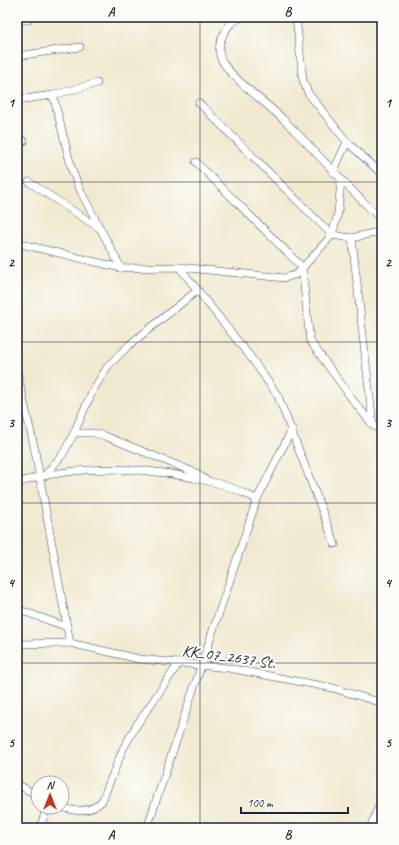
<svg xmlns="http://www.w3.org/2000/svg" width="399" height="845" font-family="Caveat,sans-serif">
<rect width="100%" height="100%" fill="#fdfcf7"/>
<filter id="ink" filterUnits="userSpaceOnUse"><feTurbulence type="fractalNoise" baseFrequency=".025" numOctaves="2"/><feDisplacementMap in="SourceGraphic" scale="8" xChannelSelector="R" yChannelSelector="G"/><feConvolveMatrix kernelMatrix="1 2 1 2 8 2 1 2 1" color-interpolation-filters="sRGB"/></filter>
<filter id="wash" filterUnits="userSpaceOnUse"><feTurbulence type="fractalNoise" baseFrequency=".012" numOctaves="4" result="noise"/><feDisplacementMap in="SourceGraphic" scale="16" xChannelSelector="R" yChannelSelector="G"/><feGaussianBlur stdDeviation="0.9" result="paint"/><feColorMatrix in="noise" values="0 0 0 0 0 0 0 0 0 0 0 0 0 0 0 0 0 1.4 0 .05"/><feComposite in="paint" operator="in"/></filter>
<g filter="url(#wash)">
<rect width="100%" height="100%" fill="#f1ead1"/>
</g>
<g filter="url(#ink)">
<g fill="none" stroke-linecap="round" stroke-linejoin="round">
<defs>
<g id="minor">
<path d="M242,17c-15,5 -27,26 -21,42 7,17 48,46 63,61 33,33 64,68 98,100"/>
<polyline points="296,17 303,80 308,93 347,142 382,174"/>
<polyline points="17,20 28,20"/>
<polyline points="17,56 80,47"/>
<polyline points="53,95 72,170 81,192 121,268"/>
<polyline points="17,100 53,95 97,83"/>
<polyline points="199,103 332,235 352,238 382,231"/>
<polyline points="17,145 24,141"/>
<polyline points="196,162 302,267 310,341 355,403 373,425 382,431"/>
<polyline points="333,172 347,142"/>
<polyline points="29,182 99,228"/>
<polyline points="352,238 373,425"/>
<polyline points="17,243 121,268 179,267 252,359 278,396 335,544"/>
<polyline points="179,267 285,278 297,274 332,235 338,213 341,181"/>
<polyline points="17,372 34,446 70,643"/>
<polyline points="74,433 94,433 105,436 196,473 206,480"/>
<polyline points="46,474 63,454 72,437 93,390 108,366 129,345 198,290"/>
<path d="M17,483c64,-21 138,-16 203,1 12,3 25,10 37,15"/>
<polyline points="17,609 67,627"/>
<polyline points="17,644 70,643 139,659 228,668 333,688 382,703"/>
<polyline points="17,784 38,796"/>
<path d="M61,807c15,5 30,6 41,-6l21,-52 13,-23 43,-63"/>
<polyline points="40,828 47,807"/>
<polyline points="147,828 257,499 292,429"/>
<polyline points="370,828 382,798"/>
</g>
</defs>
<use href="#minor" stroke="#414052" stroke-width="8"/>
<use href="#minor" stroke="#fff" stroke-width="7"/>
</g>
</g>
<path fill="none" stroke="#22223b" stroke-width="1" stroke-opacity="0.55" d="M200,17v811M17,182h365M17,342h365M17,503h365M17,663h365"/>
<g text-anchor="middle" stroke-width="4" stroke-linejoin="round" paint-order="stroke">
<g font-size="16" fill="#22223b" stroke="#fdfcf7">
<text transform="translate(229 656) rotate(8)" y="6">KK_07_2637 St.</text>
</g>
</g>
<rect width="399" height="845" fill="none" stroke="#fdfcf7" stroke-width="44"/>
<g transform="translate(50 795)"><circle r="19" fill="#fdfcf7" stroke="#a5a5ac"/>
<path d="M0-3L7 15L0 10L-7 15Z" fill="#c8321e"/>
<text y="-6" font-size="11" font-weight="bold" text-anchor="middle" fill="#22223b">N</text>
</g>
<path d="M241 807v6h107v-6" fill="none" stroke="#22223b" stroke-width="2"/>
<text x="247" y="807" font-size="12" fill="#22223b" stroke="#fdfcf7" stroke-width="3" paint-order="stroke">100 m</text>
<rect x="22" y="22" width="355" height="801" fill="none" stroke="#22223b" stroke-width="1.5"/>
<g font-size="13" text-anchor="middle" font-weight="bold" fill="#22223b">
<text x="111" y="16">A</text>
<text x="288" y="16">B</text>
<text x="11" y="107">1</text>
<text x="388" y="107">1</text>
<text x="11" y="267">2</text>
<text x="388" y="267">2</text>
<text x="11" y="427">3</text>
<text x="388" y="427">3</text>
<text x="11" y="587">4</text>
<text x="388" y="587">4</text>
<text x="11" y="747">5</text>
<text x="388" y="747">5</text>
<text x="111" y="839">A</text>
<text x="288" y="839">B</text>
</g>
</svg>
